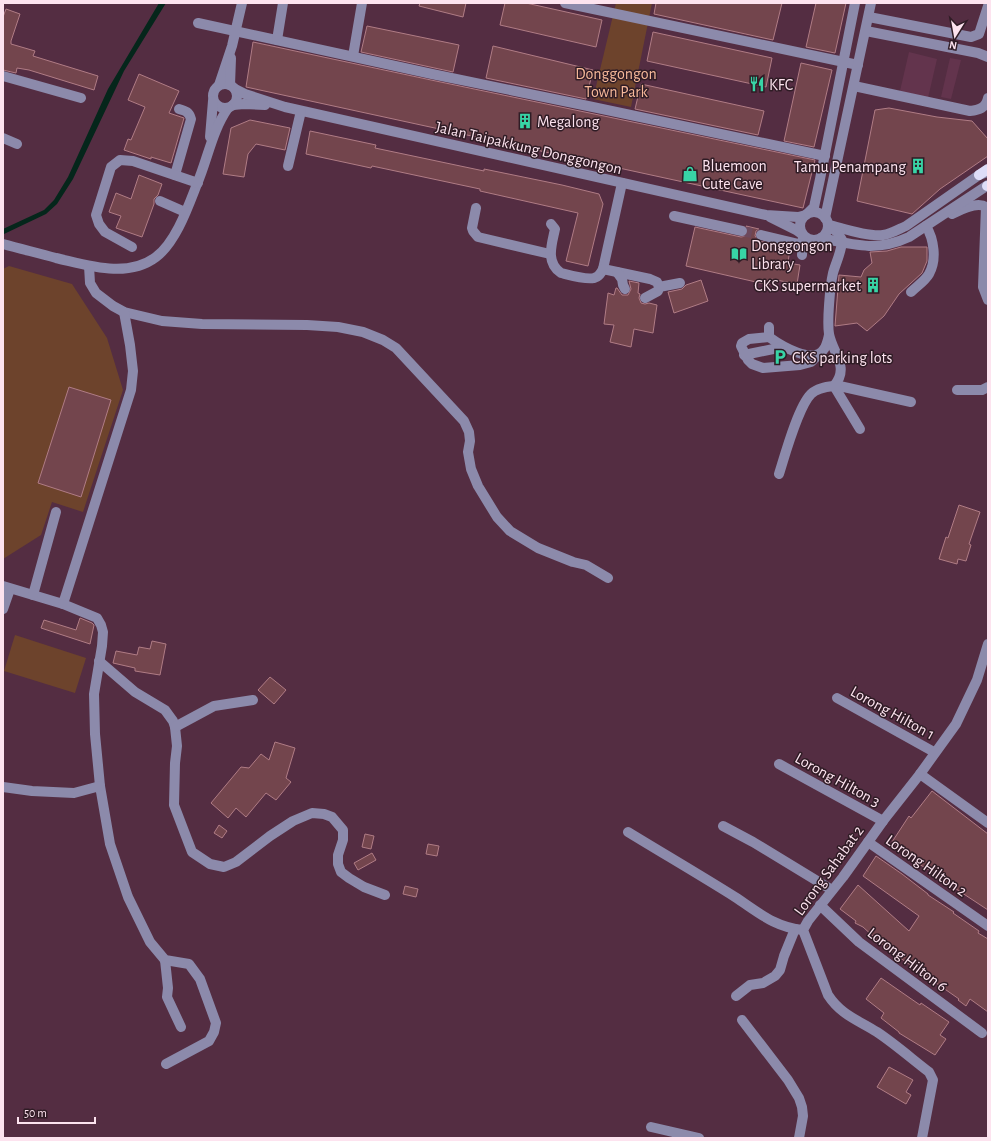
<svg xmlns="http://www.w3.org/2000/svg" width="991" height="1141" font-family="'Alegreya Sans',sans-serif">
<rect width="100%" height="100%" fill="#542d42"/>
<g fill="#63344d">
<polygon points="909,52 937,59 928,98 900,91"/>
<polygon points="950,58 961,60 951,99 941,97"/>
</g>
<g fill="#6d432c">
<polygon points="616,3 652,3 631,107 593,99"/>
<polygon points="9,266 72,284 107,338 123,390 83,512 52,502 41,535 3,559 3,269"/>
<polygon points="15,635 86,658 75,693 4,671"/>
</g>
<polygon fill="#05261b" points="159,3 166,3 124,71 73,179 57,204 46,214 4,234 3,237 3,229 44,210 54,200 68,177 108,89"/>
<g fill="#73454d" stroke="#b07c85">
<polygon points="420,3 466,3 463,17 419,6"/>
<polygon points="505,3 526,3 602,20 596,47 500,25"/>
<polygon points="656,3 782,3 773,40 654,14"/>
<polygon points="816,3 846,3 835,53 806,47"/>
<polygon points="6,9 20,14 11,41 11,44 35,51 33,56 98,76 94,90 29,70 17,68 16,73 3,70 3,17"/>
<polygon points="367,26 459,45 453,72 361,52"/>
<polygon points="653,32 772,58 766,87 647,61"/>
<polygon points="253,42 431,80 815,160 803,208 246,87"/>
<polygon points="493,46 593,70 586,99 486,78"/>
<polygon points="801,63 832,70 814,147 784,141"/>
<polygon points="139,74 179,91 169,113 184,118 171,163 151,157 151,159 124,150 128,139 131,140 145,107 128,100"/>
<polygon points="641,84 764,111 758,135 635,109"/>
<polygon points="889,108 937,117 972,121 988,139 988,156 940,189 912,214 857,201 875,110"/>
<polygon points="250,120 290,128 285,150 256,144 248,154 244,177 223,174 231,128"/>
<polygon points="310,131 376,145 375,148 484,171 484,169 562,185 599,194 603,204 588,266 566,261 578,213 480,191 480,189 372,166 371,168 306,154"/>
<polygon points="139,175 162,184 158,195 154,199 154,204 142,237 116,228 121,216 109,212 116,193 131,199"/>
<polygon points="746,226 759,229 756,231 755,236 759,241 790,248 788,263 800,265 797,284 771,279 769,285 686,266 695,227 741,237 746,236 748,233 748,229"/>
<polygon points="901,247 927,247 927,261 922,273 899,294 884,316 867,331 857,323 835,326 839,275 861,277 864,270 872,263 870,252 887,251"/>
<polygon points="701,280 708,301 674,313 668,292 682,289 686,285"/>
<polygon points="629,281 639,283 638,293 640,294 639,298 641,303 645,304 649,303 657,305 653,333 634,329 631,347 610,342 614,325 604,324 608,293 614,295 616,288 617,288 622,295 628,295 631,289"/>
<polygon points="69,387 111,400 81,497 38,483"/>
<polygon points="959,505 980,512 969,544 971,545 966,561 958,559 957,564 939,559 946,537 948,538"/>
<polygon points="80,618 92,623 94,625 90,644 41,628 44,620 76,630"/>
<polygon points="152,641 166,644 160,675 135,671 135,668 113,663 116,651 137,655 139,647 150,649"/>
<polygon points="270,677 286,690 274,704 258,690"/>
<polygon points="275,742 295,748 286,778 291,782 276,800 266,793 246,817 236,808 228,818 211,803 241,767 249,768 261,754 269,760"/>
<polygon points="932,791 988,834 988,910 944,881 945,879 917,863 919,861 892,842 909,816 911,818"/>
<polygon points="219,825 227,831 222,838 214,833"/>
<polygon points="365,834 374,836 371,849 362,847"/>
<polygon points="428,844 439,846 437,856 426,854"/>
<polygon points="372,853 376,860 358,870 354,863"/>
<polygon points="876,856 902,874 928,894 928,895 954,912 953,913 979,931 978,933 988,939 988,1012 970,999 966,1006 958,1000 959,999 886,948 863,927 855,923 856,921 840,909 858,885 909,931 919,916 863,876"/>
<polygon points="405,886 418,889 416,897 403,894"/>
<polygon points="881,978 920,1005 921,1003 949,1022 940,1035 946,1039 935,1055 899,1033 899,1032 881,1018 884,1013 866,999"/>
<polygon points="889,1067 913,1080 906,1092 911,1095 906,1104 877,1087"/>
</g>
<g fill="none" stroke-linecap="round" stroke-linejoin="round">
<polyline stroke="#6d485c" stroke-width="10" stroke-dasharray="10 5" stroke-linecap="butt" points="742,231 761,235"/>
<g stroke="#8c8aab" stroke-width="10">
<polyline points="565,3 858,65"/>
<polyline points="869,17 971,37 979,34 988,6"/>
<polyline points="198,23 432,74 588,106 825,156"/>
<polyline points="866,31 978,53 988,57"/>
<polyline points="277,40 283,3"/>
<polyline points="353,56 362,3"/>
<polyline points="3,76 81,98"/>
<circle cx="225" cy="96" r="12"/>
<polyline points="219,85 232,46 242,3"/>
<polyline points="230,85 231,58"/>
<path d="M854,86l116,25c9,-1 16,-3 18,-13"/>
<polyline points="235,89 245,94 285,107 766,215 798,217 806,215"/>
<polyline points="233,105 244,104 265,105"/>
<polyline points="210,137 213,101"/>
<polyline points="3,138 17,144"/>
<polyline points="288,166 301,111"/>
<path d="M175,175l16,-56c-2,-7 -5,-8 -12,-10"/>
<polyline points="160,201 185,212"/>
<polyline points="476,208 472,228 473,231 478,237 550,254"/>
<circle cx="814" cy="226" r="14"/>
<polyline points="808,213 814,207 820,179 855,3"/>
<path d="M952,214c8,-4 25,-13 34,-7l-3,80 5,13"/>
<polyline points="674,216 742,231"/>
<polyline points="770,217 796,230 803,235 802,255"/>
<polyline points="825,218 871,3"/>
<path d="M551,224l4,5c-3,15 -10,33 6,44 8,2 25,7 33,5 5,-1 7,-5 9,-9l19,-86"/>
<path d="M830,225c15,4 38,12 53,10 8,-1 16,-6 23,-9l73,-51 8,-3"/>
<polyline points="761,235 803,245"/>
<path d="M821,238c33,7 56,14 88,-1l79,-52"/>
<path d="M3,244c18,5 35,9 53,14 31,7 71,21 100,-1 20,-15 32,-50 41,-73 11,-26 15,-53 31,-76"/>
<polyline points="132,247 105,232 99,224 96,215 111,167 120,160 133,161 198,183"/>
<polyline points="89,266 90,283 96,293 113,306 124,312 162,321 202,324 307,325 338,327 363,332 383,340 396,348 464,421 469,432 470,441 468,452 471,469 478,486 497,517 510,531 538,548 573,562 586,565 608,578"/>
<polyline points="603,269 650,279 657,282 659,287 658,291 645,298"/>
<polyline points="617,272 622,279 623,285 625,289"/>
<polyline points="659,287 680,283"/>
<path d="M911,292c6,-6 14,-11 18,-18 8,-14 5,-35 -3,-48"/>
<path d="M769,327v10c11,8 45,29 55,12 3,-4 4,-10 5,-14"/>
<polyline points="769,337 749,339 742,343 741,346 748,360 752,364 763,368 800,365 811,362 818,355"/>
<polyline points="744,355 783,347"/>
<polyline points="835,385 911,402"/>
<polyline points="834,386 860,429"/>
<polyline points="957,390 982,390 988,387"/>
<path d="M779,474c6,-19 19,-67 32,-80 6,-6 15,-7 23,-8 16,-19 -1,-32 -5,-52 -2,-13 1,-48 4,-61 3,-11 9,-22 9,-33l-5,-8 -9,-7"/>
<polyline points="3,586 63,604 131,390 133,371 130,345 124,312"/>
<polyline points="33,595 56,512"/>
<polyline points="63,604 97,618 101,625 103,632 102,646 94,694 95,734 100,786 110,844 128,897 150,942 165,960 189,964 200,979 216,1023 214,1032 209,1041 166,1064"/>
<polyline points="3,609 10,589"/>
<polyline points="99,661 135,692 165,710 173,721 175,727 177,746 175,763 174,805 192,852 210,864 224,867 236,862 270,836 293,821 312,813 324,814 332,817 343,830 343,840 338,855 338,864 341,872 349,878 364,887 385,895"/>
<polyline points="837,698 934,752"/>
<polyline points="175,727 214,706 253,700"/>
<polyline points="779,764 883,821"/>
<polyline points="920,774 988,823"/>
<polyline points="3,787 32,791 74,793 100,786"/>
<polyline points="723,826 753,842 832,890"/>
<path d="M628,832c36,22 72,43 107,65 23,15 39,30 68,33"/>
<polyline points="868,842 988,926"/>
<polyline points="820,905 859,942 982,1033"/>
<polyline points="165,960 168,988 167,997 181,1027"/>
<polyline points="736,996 750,985 763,983 775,976 780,970 784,956 795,929"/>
<polyline points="742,1020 788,1080 799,1098 802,1107 803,1116 799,1138"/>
<polyline points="651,1127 699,1138"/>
<path d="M922,1138l11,-58 -4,-8c-17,-13 -34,-28 -52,-40 -19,-12 -36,-17 -49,-37l-25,-65 5,-9 35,-44 40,-56 37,-47 36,-50 21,-44 11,-36"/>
</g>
<g stroke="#deddf8" stroke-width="10">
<polyline points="979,175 988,169"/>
<polyline points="987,186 988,186"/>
</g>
</g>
<defs>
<symbol id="restaurant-bare" viewBox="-9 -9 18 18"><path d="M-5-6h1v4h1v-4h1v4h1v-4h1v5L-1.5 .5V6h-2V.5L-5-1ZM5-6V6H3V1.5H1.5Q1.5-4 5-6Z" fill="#38d4a6" stroke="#2f1c25" stroke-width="2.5" paint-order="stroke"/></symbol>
<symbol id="building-bare" viewBox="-9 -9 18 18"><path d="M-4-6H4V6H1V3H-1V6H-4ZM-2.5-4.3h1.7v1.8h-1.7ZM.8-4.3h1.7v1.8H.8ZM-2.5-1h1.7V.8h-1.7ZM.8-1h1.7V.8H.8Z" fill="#38d4a6" stroke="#2f1c25" stroke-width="2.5" paint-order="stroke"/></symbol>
<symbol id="shop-bare" viewBox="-9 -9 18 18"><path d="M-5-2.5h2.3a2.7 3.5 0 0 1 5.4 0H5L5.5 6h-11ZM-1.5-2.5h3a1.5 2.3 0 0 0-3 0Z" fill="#38d4a6" stroke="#2f1c25" stroke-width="2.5" paint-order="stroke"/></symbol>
<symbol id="library-bare" viewBox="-9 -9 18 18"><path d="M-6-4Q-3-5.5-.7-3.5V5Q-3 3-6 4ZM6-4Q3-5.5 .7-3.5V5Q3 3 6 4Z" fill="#38d4a6" stroke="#2f1c25" stroke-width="2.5" paint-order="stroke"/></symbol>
<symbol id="parking-bare" viewBox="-9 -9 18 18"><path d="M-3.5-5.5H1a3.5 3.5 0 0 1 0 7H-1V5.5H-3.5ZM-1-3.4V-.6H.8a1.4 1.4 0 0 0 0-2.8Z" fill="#38d4a6" stroke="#2f1c25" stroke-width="2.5" paint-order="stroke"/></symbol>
</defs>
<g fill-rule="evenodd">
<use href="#restaurant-bare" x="746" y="73" width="22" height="22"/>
<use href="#building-bare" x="514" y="110" width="22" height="22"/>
<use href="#building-bare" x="907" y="155" width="22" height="22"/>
<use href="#shop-bare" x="679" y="163" width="22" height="22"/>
<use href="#library-bare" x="728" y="243" width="22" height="22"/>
<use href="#building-bare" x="862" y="274" width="22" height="22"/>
<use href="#parking-bare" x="769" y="346" width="22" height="22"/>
</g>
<g text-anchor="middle" stroke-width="3" stroke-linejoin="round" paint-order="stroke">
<g font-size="16" fill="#f7b99a" stroke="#2f1c25">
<text x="616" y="79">Donggongon<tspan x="616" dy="18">Town Park</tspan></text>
</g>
<g font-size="16" fill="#fde3ef" stroke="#2f1c25" text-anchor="start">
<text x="769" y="90">KFC</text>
<text x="537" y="127">Megalong</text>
<text x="702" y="171">Bluemoon<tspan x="702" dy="18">Cute Cave</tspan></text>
<text x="906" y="172" text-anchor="end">Tamu Penampang</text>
<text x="751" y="251">Donggongon<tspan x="751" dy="18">Library</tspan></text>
<text x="861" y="291" text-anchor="end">CKS supermarket</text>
<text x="792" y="363">CKS parking lots</text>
</g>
<g font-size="16" fill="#fde3ef" stroke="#2f1c25">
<text transform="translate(529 147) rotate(13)" y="6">Jalan Taipakkung Donggongon</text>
<text transform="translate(893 712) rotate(29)" y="6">Lorong Hilton 1</text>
<text transform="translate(838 779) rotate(29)" y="6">Lorong Hilton 3</text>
<text transform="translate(927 865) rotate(35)" y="6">Lorong Hilton 2</text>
<text transform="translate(828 870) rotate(-54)" y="6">Lorong Sahabat 2</text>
<text transform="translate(908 959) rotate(37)" y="6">Lorong Hilton 6</text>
</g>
</g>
<rect width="991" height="1141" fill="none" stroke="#fde3ef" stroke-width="8"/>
<g transform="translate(955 36) rotate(191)" stroke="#2f1c25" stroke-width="3" paint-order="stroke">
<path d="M0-3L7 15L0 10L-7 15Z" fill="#fde3ef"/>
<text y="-6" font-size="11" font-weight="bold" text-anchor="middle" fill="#fde3ef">N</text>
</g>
<path d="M18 1117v6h77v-6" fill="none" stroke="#fde3ef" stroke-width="2"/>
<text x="24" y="1117" font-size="12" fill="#fde3ef" stroke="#2f1c25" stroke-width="3" paint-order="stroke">50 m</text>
</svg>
